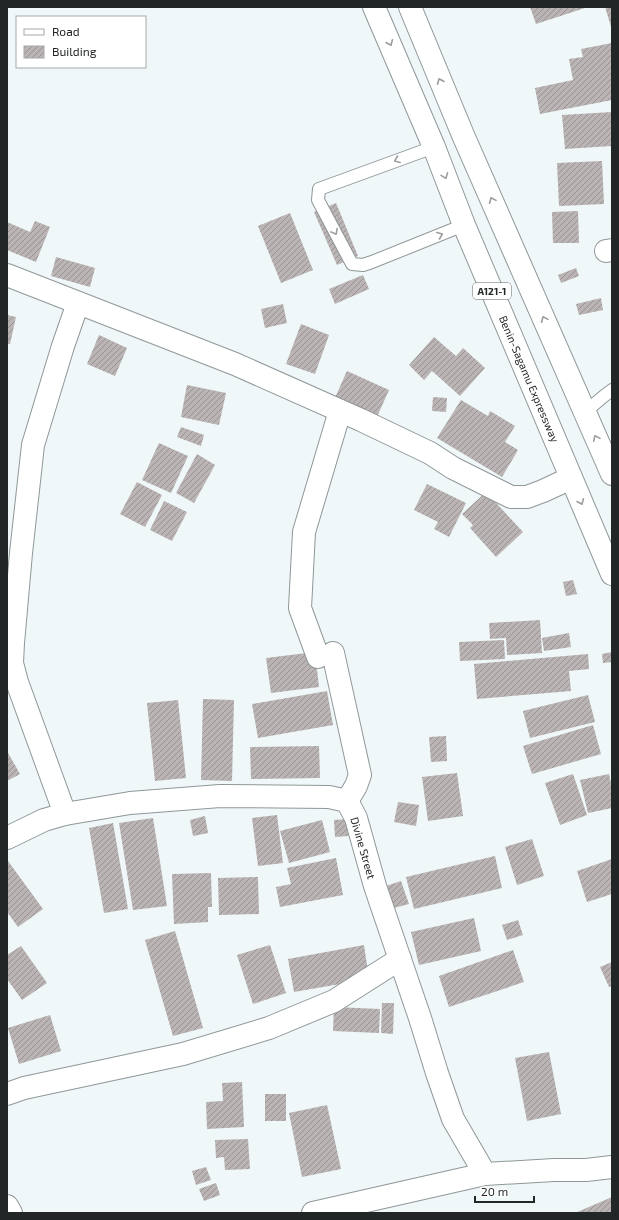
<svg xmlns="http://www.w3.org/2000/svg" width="619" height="1220" font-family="'Exo 2',sans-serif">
<defs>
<pattern id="building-hatch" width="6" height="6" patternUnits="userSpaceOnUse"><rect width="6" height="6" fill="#bbb4b4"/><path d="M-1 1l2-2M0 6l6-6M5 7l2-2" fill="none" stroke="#989292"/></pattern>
</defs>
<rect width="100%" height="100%" fill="#eff7f8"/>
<g fill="url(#building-hatch)">
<polygon points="530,7 588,7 536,24"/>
<polygon points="605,7 612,7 612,30"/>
<polygon points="612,43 612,100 540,114 535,88 573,80 569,59 583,57 581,49"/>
<polygon points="612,112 612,146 565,149 562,115"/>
<polygon points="602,161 604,204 559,206 557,163"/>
<polygon points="336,203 358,256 337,265 314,212"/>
<polygon points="578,211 579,243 553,243 552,212"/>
<polygon points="290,213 313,270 281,283 258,226"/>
<polygon points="35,221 50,227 36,262 7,250 7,222 30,232"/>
<polygon points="56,257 95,268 90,287 51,276"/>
<polygon points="576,268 579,276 561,283 558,275"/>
<polygon points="363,275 369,289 335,304 329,289"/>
<polygon points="601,298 603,310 579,315 576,304"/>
<polygon points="283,304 287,323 265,328 261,309"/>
<polygon points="7,315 16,317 10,344 7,344"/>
<polygon points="301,324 329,335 315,374 286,364"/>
<polygon points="99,335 127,348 115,376 87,364"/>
<polygon points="434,337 456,356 463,348 485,368 460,396 432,371 424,380 409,365"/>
<polygon points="347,371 389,390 376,419 334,400"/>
<polygon points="187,385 226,393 219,425 181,417"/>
<polygon points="433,397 447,398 446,412 432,411"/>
<polygon points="461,400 488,416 490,411 515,426 505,442 518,450 502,477 437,438"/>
<polygon points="181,427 204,435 201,446 177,437"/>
<polygon points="159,443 188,456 171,493 142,480"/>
<polygon points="197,454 215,465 194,503 176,493"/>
<polygon points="137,482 162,495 145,527 120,514"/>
<polygon points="427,484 466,503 449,537 434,529 438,522 414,510"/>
<polygon points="486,492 523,532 496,557 470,528 473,525 462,514"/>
<polygon points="164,501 187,512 172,541 150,530"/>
<polygon points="573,580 577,594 566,596 563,582"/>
<polygon points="540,620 542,653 507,655 506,638 490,639 489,623"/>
<polygon points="569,633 571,647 544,651 542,638"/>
<polygon points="504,640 505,659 460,661 459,642"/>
<polygon points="315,652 319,687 271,693 266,658"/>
<polygon points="612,652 612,662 603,663 602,654"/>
<polygon points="588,654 589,669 569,671 571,691 477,699 474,664"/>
<polygon points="327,691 333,725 258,738 252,704"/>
<polygon points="588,695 595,722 530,738 523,711"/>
<polygon points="203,699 234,700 232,781 201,780"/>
<polygon points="178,700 186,778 155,781 147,703"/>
<polygon points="593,725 601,754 532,774 523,746"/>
<polygon points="446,736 447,761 431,762 429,737"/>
<polygon points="319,746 320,778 251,779 250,747"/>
<polygon points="7,751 20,774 7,781"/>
<polygon points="457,773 463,816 428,821 422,777"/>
<polygon points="573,774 587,815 560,825 545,783"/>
<polygon points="609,774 612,788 612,808 588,813 580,780"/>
<polygon points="398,802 419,805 416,826 394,822"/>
<polygon points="277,815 283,863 258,866 252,818"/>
<polygon points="205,816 208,833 193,836 190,820"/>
<polygon points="153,818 167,906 133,910 119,823"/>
<polygon points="347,819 348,836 335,837 334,820"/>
<polygon points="322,820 330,852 289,863 280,831"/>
<polygon points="113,823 128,909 104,913 89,828"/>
<polygon points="532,839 544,876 517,885 505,847"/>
<polygon points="495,856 502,888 414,909 406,877"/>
<polygon points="336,858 343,895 280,907 276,887 291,884 287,868"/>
<polygon points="612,859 612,894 587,902 577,871"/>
<polygon points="8,861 43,909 18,927 7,912 7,862"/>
<polygon points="211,873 212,907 208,907 208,922 174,924 172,874"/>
<polygon points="258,877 259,914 219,915 218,878"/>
<polygon points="401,881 409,904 390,909 383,887"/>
<polygon points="474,918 481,951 419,965 411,932"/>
<polygon points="518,920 523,935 507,940 502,925"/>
<polygon points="175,931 203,1028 173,1036 145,940"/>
<polygon points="270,945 286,993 253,1004 237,955"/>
<polygon points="364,945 369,979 294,992 288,959"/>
<polygon points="21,946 47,983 22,1000 7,979 7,955"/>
<polygon points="513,950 524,982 449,1007 439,976"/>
<polygon points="612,962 612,986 609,987 600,967"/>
<polygon points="382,1003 394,1003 393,1034 381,1033"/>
<polygon points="334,1007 380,1009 379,1033 333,1031"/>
<polygon points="50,1015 61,1051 19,1064 8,1028"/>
<polygon points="549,1052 561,1114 527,1121 515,1058"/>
<polygon points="242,1082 244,1127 207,1129 206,1102 223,1101 222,1083"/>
<rect x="265" y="1094" width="21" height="27"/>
<polygon points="327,1105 341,1169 302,1177 289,1113"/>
<polygon points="248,1139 250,1169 225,1170 224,1157 216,1158 215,1140"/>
<polygon points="206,1167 211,1180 196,1185 192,1171"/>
<polygon points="216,1183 220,1195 204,1201 199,1189"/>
<polygon points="612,1197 612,1213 575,1213"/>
</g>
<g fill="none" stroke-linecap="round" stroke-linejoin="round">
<defs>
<g id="service">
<polyline points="434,147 319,189 318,200 352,264 363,265 372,262 464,225"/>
<polyline points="585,412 604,396 612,390"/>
</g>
<g id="minor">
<polyline points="606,251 612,250"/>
<polyline points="7,275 235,364 361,420 430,453 453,468 511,497 527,497 543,491 571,478"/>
<polyline points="333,653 360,775 356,786 347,801"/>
<polyline points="318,657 300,608 304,532 340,411"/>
<polyline points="65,814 17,682 12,663 13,643 21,553 33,445 63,346 78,303"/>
<polyline points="7,838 44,820 65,814 130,803 220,796 329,797 347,801 356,818 375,886 420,1018 437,1073 453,1119 485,1174"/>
<polyline points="7,1094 24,1088 183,1054 269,1028 334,1001 400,959"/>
<polyline points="7,1206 11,1213"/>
<polyline points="313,1213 485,1174 554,1170 586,1170 612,1167"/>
</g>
<g id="trunk">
<polyline points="374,7 434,147 464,225 612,574"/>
<polyline points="410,7 463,135 612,474"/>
</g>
</defs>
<use href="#service" stroke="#909798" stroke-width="14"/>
<use href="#minor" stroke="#909798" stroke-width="24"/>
<use href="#trunk" stroke="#909798" stroke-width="24"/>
<use href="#service" stroke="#fff" stroke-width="12"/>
<use href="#minor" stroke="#fff" stroke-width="22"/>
<use href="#trunk" stroke="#fff" stroke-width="22"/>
</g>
<defs><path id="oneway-chevron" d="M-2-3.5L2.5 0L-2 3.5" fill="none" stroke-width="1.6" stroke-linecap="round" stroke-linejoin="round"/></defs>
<g stroke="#9c9d9e">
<use href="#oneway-chevron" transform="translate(390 43) rotate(67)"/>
<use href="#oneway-chevron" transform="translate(440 81) rotate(-113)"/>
<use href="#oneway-chevron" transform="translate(397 160) rotate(159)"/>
<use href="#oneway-chevron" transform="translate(445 176) rotate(69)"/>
<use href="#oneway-chevron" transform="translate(492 200) rotate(-114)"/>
<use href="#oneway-chevron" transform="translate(335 232) rotate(62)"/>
<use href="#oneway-chevron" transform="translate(440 235) rotate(-22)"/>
<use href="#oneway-chevron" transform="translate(544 319) rotate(-114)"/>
<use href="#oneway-chevron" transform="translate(596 438) rotate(-114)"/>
<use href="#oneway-chevron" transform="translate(581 502) rotate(67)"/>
</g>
<g text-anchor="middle" stroke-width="3" stroke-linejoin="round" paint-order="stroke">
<rect fill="#fff" stroke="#656768" stroke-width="1" x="473" y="283" width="38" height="16" rx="3"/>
<g font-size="10" font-weight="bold" fill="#232627">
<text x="492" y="295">A121-1</text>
</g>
<g font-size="11" fill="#232627" stroke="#fff">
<text transform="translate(529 379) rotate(67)" y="4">Benin-Sagamu Expressway</text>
<text transform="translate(363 848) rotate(74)" y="4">Divine Street</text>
</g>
</g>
<rect width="619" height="1220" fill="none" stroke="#232627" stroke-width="16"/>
<rect x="16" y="16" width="130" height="52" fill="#ffffff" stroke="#a7a8a9"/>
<rect x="24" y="29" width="20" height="6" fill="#ffffff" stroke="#a7a8a9"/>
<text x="52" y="36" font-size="12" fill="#232627">Road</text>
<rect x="24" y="46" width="20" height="12" fill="url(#building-hatch)" stroke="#a7a8a9"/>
<text x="52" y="56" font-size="12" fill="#232627">Building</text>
<path d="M475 1196v6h59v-6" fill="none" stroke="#232627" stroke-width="2"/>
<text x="481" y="1196" font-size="12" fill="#232627" stroke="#ffffff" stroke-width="3" paint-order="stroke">20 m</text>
</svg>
